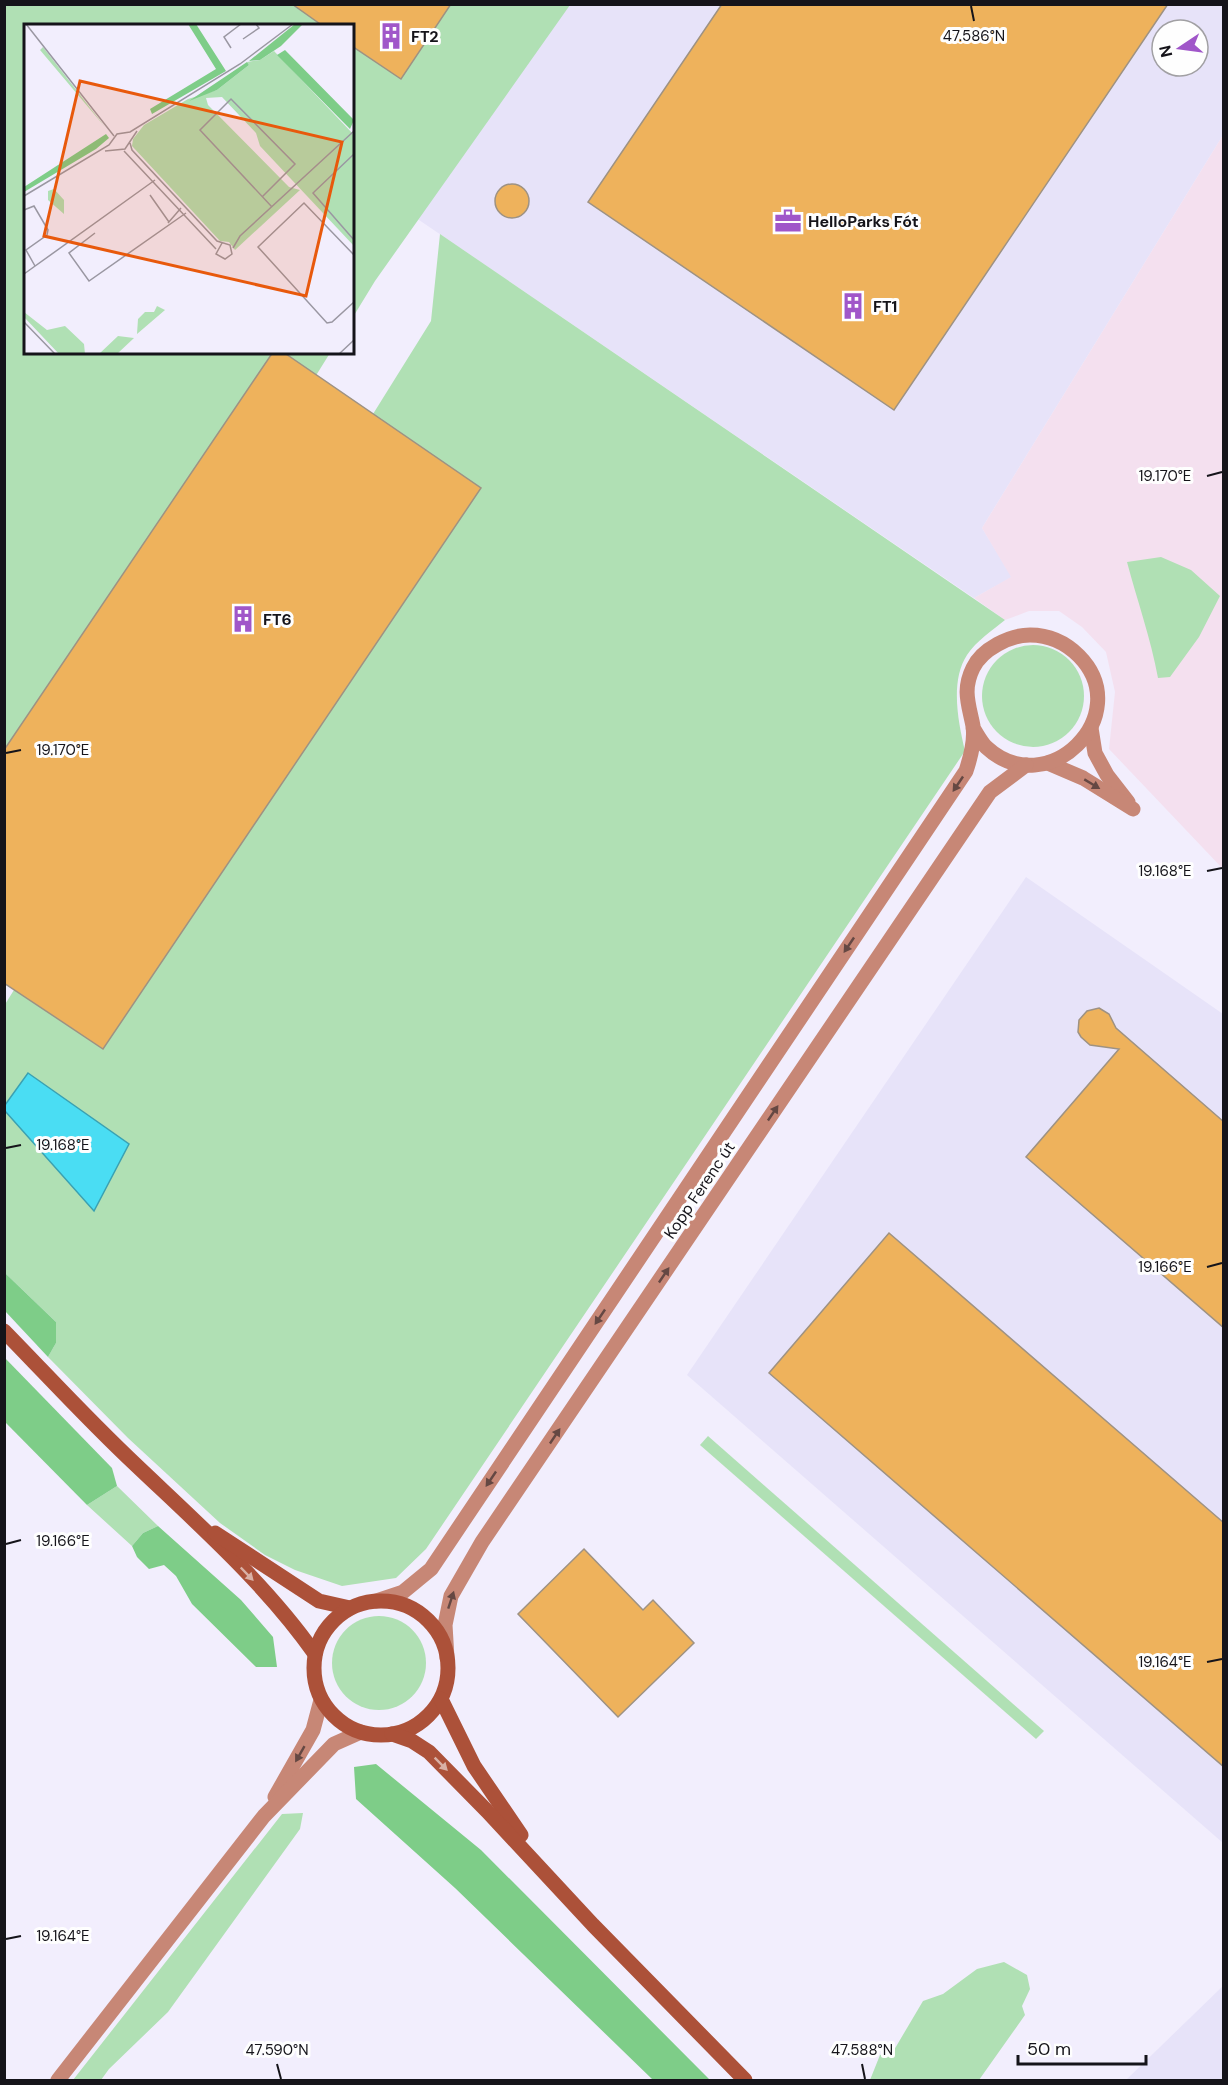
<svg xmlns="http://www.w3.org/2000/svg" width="1228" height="2085" font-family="'DM Sans',sans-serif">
<rect width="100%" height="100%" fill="#f2eefd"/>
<g fill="#e7e3f9" fill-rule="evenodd">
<path d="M101,5h1122v130l-241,393 30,49 -38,21 -621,-423 -1,-149zM1162,30h36v36h-36z"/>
<polygon points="1026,877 1223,1014 1223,1843 687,1375"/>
<polygon points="1223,1986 1223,2080 1126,2080"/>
</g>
<polygon fill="#f4e0ef" points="1223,135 1223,869 1109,749 1115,692 1106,652 1082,627 1059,611 1029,611 1005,620 974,598 1011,577 982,528"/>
<g fill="#b0e0b4">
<polygon points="5,5 570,5 375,281 353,317 352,26 26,26 26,352 330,353 170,610 5,783"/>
<path d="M440,234l565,386c-12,10 -29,21 -38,35 -17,26 -9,67 -2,96l-539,798 -30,29 -54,8 -47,-16 -30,-15 -45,-32 -92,-85 -80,-81 8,-14v-21l-51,-49 -1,-267 427,-685z"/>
<path d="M1161,557l30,13 29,26 -21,41 -29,40 -12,1c-7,-39 -21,-78 -31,-116z"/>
<circle cx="1033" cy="696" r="51"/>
<polygon points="708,1436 1044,1731 1036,1739 700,1445"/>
<polygon points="117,1486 158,1526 143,1533 132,1546 87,1505"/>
<circle cx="379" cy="1663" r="47"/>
<polygon points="303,1813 300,1829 168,2012 109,2069 101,2080 73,2080 282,1814"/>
<polygon points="1004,1962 1027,1975 1030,1989 1022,2006 1025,2015 979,2080 870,2080 880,2055 894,2050 923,2001 943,1994 977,1969"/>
</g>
<g fill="#7ecd88">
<polygon points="5,1273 56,1322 56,1343 48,1357 5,1311"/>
<polygon points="4,1357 112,1468 117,1486 87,1505 5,1422"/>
<polygon points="158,1526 241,1600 273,1637 277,1667 256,1667 192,1604 176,1576 164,1565 149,1569 137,1557 132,1546 143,1533"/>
<polygon points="376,1764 481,1850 710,2080 653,2080 455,1888 356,1799 354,1767"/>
</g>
<polygon fill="#4addf3" stroke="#3aa1b2" stroke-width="1.5" points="28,1073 129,1144 94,1211 5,1111 5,1105"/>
<g fill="#eeb25c" stroke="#9e9283" stroke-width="1.5">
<polygon points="292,4 451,4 401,79 352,46 352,26 323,26"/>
<polygon points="722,4 1168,4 894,410 588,202"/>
<circle cx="512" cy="201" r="17"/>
<polygon points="273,352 283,352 481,488 103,1049 4,983 4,750"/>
<polygon points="1099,1008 1109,1014 1116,1028 1224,1122 1224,1328 1026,1157 1119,1049 1090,1045 1081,1037 1078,1032 1079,1020 1087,1011"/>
<polygon points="889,1233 1224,1523 1224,1767 769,1373"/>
<polygon points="584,1549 643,1610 653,1600 694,1643 618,1717 518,1614"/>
</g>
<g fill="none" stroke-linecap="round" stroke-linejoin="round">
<g stroke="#c78776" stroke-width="15">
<polyline points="1091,728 1095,753 1107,775 1128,802"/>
<polyline points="1048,763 1083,778 1133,809"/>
<path d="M376,1601l27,-9 28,-23 535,-798c4,-12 9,-32 7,-45 -4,-21 -11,-36 0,-58 9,-19 37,-33 57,-33 19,0 35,7 49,21 58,59 -32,148 -93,91 -5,-5 -9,-13 -13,-19"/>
<polyline points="447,1658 445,1625 451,1596 482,1542 990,792 1026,765"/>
<polyline points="275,1797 313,1730 321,1700"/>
<polyline points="58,2080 264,1816 334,1744 361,1732"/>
</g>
<g stroke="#ac5139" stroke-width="15">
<path d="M4,1331c44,45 86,91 132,134 62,59 130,119 179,189"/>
<polyline points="215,1533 319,1601 350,1608"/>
<circle cx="381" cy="1668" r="67"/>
<polyline points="441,1699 474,1766 521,1835"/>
<polyline points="392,1734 412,1741 429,1752 487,1811 593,1925 745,2080"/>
</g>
</g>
<defs><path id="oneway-solid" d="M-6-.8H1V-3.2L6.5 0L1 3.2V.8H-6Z" transform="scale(1.5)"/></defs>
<g fill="#654843">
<use href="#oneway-solid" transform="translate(958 784) rotate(124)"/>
<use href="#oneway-solid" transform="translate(1092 784) rotate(31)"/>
<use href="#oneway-solid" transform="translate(849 945) rotate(124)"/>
<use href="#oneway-solid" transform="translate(773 1113) rotate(-56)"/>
<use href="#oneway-solid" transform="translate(664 1275) rotate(-56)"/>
<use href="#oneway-solid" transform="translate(600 1317) rotate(124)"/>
<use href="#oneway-solid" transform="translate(555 1436) rotate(-56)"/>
<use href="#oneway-solid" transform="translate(491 1479) rotate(124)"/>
<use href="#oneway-solid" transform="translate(451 1600) rotate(-72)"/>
<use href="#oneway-solid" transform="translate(300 1754) rotate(120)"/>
</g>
<g fill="#d9b0a5">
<use href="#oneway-solid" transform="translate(247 1574) rotate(46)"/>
<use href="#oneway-solid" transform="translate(441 1764) rotate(45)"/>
</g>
<path fill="none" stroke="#15141a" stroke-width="2" d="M971,6l3,15M1207,476l15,-4M6,753l15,-3M1207,871l15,-3M6,1148l15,-3M1207,1267l15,-4M6,1544l15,-4M1207,1662l15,-3M6,1939l15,-3M277,2064l4,15M862,2064l3,15"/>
<defs>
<symbol id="building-bare" viewBox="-9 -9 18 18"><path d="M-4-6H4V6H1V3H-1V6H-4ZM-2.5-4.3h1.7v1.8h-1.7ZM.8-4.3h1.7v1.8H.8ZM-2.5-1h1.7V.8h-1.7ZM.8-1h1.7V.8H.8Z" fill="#a056c9" stroke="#fefefe" stroke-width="2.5" paint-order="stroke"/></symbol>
<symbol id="office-bare" viewBox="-9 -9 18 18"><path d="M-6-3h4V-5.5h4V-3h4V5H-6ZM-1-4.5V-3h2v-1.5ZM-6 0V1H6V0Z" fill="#a056c9" stroke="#fefefe" stroke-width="2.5" paint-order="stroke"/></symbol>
</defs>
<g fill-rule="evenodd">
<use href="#building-bare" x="372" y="17" width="38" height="38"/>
<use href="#office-bare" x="769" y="202" width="38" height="38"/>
<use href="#building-bare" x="834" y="287" width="38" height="38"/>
<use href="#building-bare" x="224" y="600" width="38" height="38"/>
</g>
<g text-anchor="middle" stroke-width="6" stroke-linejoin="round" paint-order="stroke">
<g font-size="16" font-weight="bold" fill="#15141a" stroke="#fefefe" text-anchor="start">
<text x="411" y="42">FT2</text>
<text x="808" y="227">HelloParks Fót</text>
<text x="873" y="312">FT1</text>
<text x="263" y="625">FT6</text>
</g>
<g font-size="16" fill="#15141a" stroke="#fefefe">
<text transform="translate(699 1190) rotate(-56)" y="6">Kopp Ferenc út</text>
</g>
</g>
<g transform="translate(24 24)">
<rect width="330" height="330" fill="#f2eefd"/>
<path d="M19,23l62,80 -65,-77zM250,27l80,84v111l-94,-100 -4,-13 -34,-36 -16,1 2,7 81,82 11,3 -65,60 -6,-8 -9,-1 -88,-95 1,-7 11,-14 44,-26 29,-9 32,-25 -2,-3 13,-2zM30,165l10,11v14l-16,-14v-9zM133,282l8,4 -28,24 1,-15 7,-7h9zM0,288l23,18 18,-4 19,18 1,10h-26l-35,-37zM94,312l16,2 -17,16h-18z" fill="#b0e0b4"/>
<path d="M164,0h8l30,47 -74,43 -2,-5 66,-40zM271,0h8l-22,22 -21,14 -11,1zM261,26l69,70 -4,9 -73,-74zM223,38l2,3 -32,25 -28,11zM82,110l3,4 -13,11 -72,43v-5z" fill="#7ecd88"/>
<path fill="none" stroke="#9a97a2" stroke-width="1.5" d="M2,0l88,112M219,15l16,-11 -3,-4M207,24l-7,-11 17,-13M106,119l2,7 85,91 13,4 2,9 -7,5 -9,-5 6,-11M81,127l20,-2 12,-18M100,127l92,98M330,130l-41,39 41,47M126,171l19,27M0,172l85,-51 8,-11 13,-2 110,-68 53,-40M238,173l33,-33 -64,-65 -31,31 72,77M0,186l10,-4 14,24 -1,5 -21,15 9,16M144,199l13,-15M71,209l-26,20 20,28 97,-68M209,224l7,-12 114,-105M330,231l-50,-52 -46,44 69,76 5,-1 22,-20M0,250l131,-94M0,298l31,32M315,330l15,-14"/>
<path fill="#e8590c" fill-opacity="0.15" stroke="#e8590c" stroke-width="3" d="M56,57l262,61 -36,154 -262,-60z"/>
<rect width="330" height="330" fill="none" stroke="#15141a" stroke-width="3"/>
</g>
<g font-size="15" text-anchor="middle" fill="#15141a" stroke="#fefefe" stroke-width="6" stroke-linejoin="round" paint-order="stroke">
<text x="974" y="41">47.586°N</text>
<text x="1165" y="481">19.170°E</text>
<text x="63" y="755">19.170°E</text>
<text x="1165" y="876">19.168°E</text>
<text x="63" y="1150">19.168°E</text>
<text x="1165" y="1272">19.166°E</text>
<text x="63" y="1546">19.166°E</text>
<text x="1165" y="1667">19.164°E</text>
<text x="63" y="1941">19.164°E</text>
<text x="277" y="2055">47.590°N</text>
<text x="862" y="2055">47.588°N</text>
</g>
<rect width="1228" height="2085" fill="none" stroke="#15141a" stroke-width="12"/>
<g transform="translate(1180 48) rotate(257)"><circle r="28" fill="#fefefe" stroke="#a1a0a3" stroke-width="1.5"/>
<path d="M0-4.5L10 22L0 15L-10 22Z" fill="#a056c9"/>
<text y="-9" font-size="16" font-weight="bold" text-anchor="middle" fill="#15141a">N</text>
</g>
<path d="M1018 2055v9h128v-9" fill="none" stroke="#15141a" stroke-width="3"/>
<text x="1027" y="2055" font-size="18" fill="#15141a" stroke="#fefefe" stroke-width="4.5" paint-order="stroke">50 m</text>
</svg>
